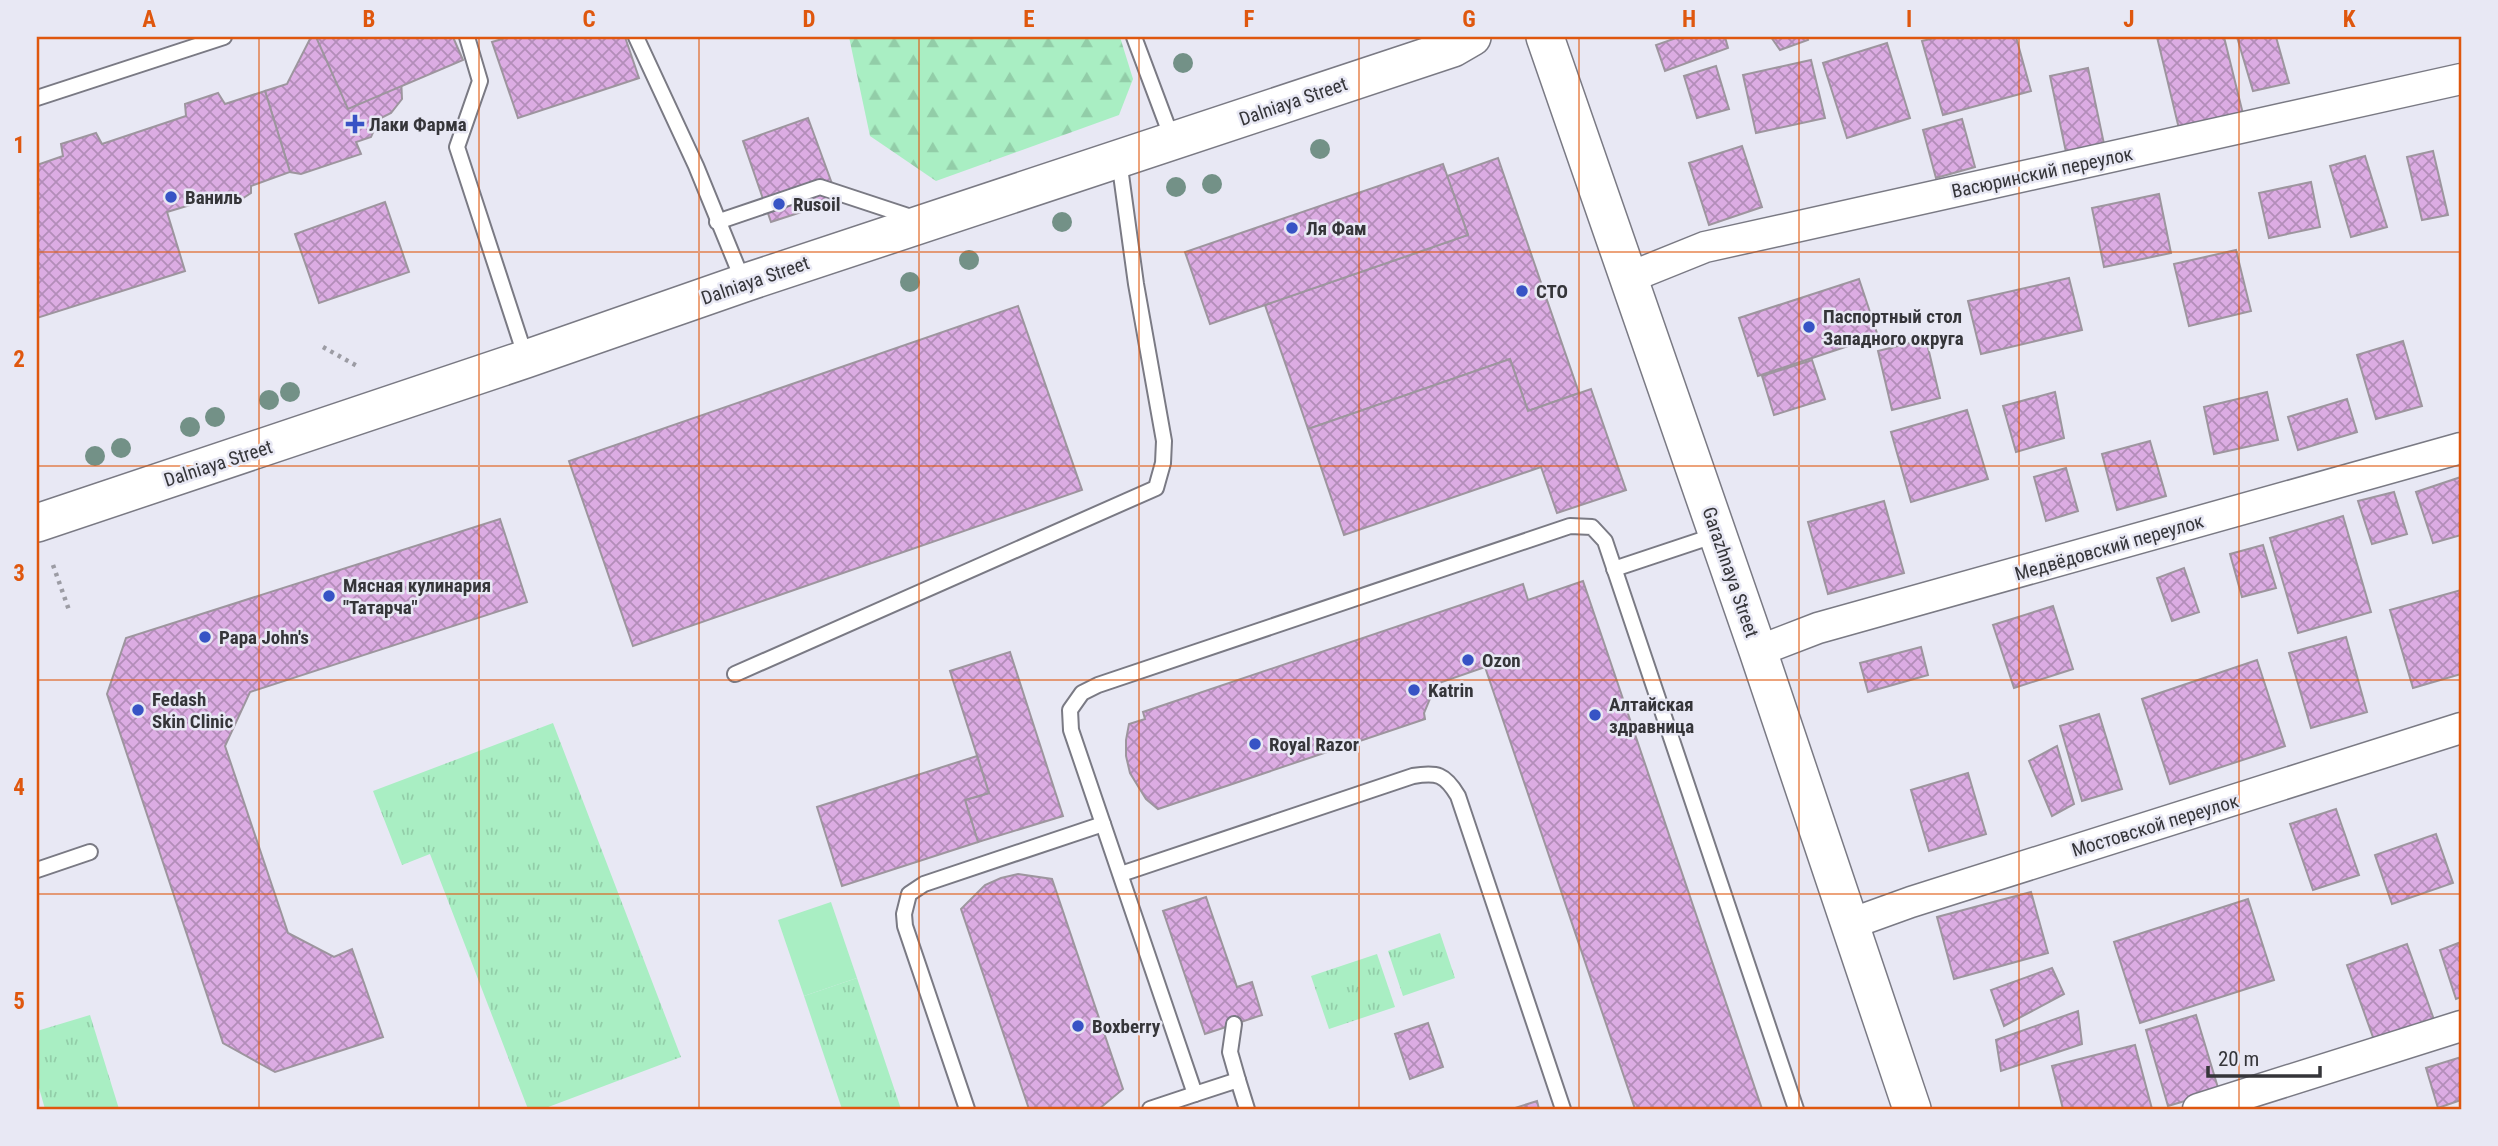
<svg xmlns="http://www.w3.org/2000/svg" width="2498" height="1146" font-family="'Roboto Condensed',sans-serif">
<defs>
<pattern id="grass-tufts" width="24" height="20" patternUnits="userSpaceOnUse" patternTransform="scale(1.75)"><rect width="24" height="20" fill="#a9eec3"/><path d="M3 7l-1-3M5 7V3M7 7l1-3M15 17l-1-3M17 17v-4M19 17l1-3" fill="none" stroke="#92cda8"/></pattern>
<pattern id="forest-firs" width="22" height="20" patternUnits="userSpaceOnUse" patternTransform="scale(1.75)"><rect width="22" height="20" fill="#a9eec3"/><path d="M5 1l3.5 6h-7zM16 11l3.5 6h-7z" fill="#92cda8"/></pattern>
<pattern id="building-cross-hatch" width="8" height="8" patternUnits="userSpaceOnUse" patternTransform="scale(1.75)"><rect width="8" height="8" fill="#dcace3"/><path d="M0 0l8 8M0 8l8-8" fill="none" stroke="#b38db9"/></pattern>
</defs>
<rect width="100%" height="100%" fill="#e8e8f4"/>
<g fill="url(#grass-tufts)">
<polygon points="553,723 681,1057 543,1109 528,1109 430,854 402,865 373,791"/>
<polygon points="1440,933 1455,978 1403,996 1388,951"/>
<polygon points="1377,954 1395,1007 1329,1029 1311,976"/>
<polygon points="857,978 901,1109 842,1109 804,996"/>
<polygon points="90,1015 119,1109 45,1109 37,1081 37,1031"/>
</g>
<polygon fill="url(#forest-firs)" points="849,37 1120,37 1133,79 1119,115 936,181 870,136"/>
<polygon fill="#a9eec3" points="831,902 857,978 804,996 778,920"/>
<g fill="url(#building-cross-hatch)" stroke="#9d959e" stroke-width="2">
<polygon points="311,37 413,37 416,43 403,47 407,62 401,77 402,99 391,113 379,119 371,137 356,142 361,154 301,174 290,172 265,91 287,84"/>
<polygon points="316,37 453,37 463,60 348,109"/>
<polygon points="509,37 625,37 639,78 518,118 492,42"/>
<polygon points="1679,37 1725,37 1728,48 1665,71 1656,45"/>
<polygon points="1771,37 1807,37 1808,40 1780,50"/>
<polygon points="1939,37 2016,37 2031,91 1943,115 1922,41"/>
<polygon points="2157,37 2224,37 2245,122 2181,137"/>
<polygon points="2237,37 2276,37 2289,83 2253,91"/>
<polygon points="1887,43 1910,118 1847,138 1823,63"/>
<polygon points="1811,60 1825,118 1756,133 1743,75"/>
<polygon points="1716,66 1729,109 1697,118 1684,76"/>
<polygon points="2088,68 2104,144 2066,152 2050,76"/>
<polygon points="265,91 290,172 251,186 251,193 237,202 222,204 210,199 167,212 185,271 37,318 37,165 63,156 61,144 96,133 102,144 186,116 185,104 218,93 225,104"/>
<polygon points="808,118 838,200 771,222 743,141"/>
<polygon points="1962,119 1975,167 1936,178 1923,130"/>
<polygon points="1742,146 1762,207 1709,225 1689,163"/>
<polygon points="2433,151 2448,215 2422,220 2407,157"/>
<polygon points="2365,156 2387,227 2351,237 2330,166"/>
<polygon points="1498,158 1579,393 1528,411 1510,359 1308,429 1265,305 1468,235 1447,176"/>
<polygon points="1443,164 1468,235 1210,324 1185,252"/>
<polygon points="2311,182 2320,227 2269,238 2259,193"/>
<polygon points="2159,194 2171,253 2104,267 2092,208"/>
<polygon points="385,202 409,272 319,303 295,234"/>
<polygon points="2236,250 2251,311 2189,326 2174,264"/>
<polygon points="2069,278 2082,330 1981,354 1968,301"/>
<polygon points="1859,279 1878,336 1758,376 1739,318"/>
<polygon points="1018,306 1082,490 633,646 569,461"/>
<polygon points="1926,339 1940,398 1892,410 1878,351"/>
<polygon points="2403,341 2422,406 2376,419 2357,355"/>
<polygon points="1510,359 1528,411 1591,389 1626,490 1557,513 1541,467 1344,535 1308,429"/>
<polygon points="1812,360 1825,399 1774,415 1762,376"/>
<polygon points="2055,392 2064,438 2016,452 2003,406"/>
<polygon points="2267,392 2278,440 2214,454 2204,407"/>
<polygon points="2347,399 2357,432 2298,450 2288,417"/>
<polygon points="1967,410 1988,479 1911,502 1891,432"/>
<polygon points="2150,441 2166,496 2117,510 2102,454"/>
<polygon points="2066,468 2078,511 2046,521 2034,477"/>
<polygon points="2461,477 2461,535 2433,543 2416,492"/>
<polygon points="2394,492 2407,534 2372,544 2358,501"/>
<polygon points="1884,501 1904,573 1828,594 1808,522"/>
<polygon points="2343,516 2371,612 2298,633 2270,538"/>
<polygon points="500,519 527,602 250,692 225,746 288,933 334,957 352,949 383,1037 275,1072 223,1043 107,694 126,638"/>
<polygon points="2263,545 2276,588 2242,597 2230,554"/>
<polygon points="2184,568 2199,612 2172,621 2157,578"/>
<polygon points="1583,581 1762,1109 1635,1109 1485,667 1436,684 1424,713 1425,719 1158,809 1146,799 1130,773 1126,756 1126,740 1129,724 1145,719 1143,712 1523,584 1528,600"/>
<polygon points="2461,590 2461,674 2413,688 2390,610"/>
<polygon points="2053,606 2073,669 2014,688 1993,625"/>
<polygon points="2346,637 2367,712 2311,728 2289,653"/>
<polygon points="1921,647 1928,675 1868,692 1860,663"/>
<polygon points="1010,652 1063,816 978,842 965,800 989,793 950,671"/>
<polygon points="2257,660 2285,746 2170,784 2142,699"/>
<polygon points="2099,714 2122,789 2082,801 2060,726"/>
<polygon points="2057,746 2074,804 2052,816 2029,761"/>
<polygon points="977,756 989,793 965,800 978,842 842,886 817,807"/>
<polygon points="1968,773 1986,834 1929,851 1911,790"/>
<polygon points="2336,809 2359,875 2313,890 2290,824"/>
<polygon points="2436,834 2453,883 2392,904 2375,855"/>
<polygon points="1018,874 1052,879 1123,1089 1099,1109 1029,1109 961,909 985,885 1001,878"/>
<polygon points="2031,892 2048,953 1954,979 1937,917"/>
<polygon points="1206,897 1237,987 1252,982 1262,1015 1205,1034 1163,911"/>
<polygon points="2248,899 2274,980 2140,1023 2114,942"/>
<polygon points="2461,942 2461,997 2456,999 2440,950"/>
<polygon points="2407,944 2438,1031 2378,1051 2347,965"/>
<polygon points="2052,968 2064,994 2004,1026 1991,990"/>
<polygon points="2078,1011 2082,1044 2001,1071 1996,1040"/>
<polygon points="2196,1015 2219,1091 2168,1106 2146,1030"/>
<polygon points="1428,1023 1443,1067 1410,1079 1395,1034"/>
<polygon points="2135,1045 2152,1109 2063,1109 2052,1066"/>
<polygon points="2461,1057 2461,1100 2438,1108 2426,1068"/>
<polygon points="1537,1101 1539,1109 1512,1109"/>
</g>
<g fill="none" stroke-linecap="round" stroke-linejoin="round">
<defs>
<g id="service">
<polyline points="467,37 480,81 457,147 526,358"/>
<polyline points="636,37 696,166 743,281"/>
<polyline points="1134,37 1173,141"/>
<polyline points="37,98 224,37"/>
<polyline points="717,222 820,187 914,218"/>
<polyline points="1614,569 1716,535"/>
<polyline points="735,674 1156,488 1163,463 1164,441 1136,284 1119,160"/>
<polyline points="37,870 90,852"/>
<path d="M1121,874l292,-98c24,-4 32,-2 45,20l105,313"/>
<polyline points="1234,1024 1230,1052 1238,1080"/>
<polyline points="967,1109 905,926 904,914 909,894 924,884 1103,824"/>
<polyline points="1150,1109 1195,1094"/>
<polyline points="1247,1109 1238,1080 1195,1094 1071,730 1070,710 1082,693 1098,685 1570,526 1592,527 1605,541 1796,1109"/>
</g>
<g id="minor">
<polyline points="1628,278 1705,247 2461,79"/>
<polyline points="1758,651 1818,628 2461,448"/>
<polyline points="1850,924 1911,902 2461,728"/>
<polyline points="2198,1109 2461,1026"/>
</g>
<g id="tertiary">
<polyline points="1545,37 1758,651 1912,1109"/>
<polyline points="37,523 526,359 744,283 1453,48 1472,37"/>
</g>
</defs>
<use href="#service" stroke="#7a7a84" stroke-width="18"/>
<use href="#minor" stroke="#7a7a84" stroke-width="33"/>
<use href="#tertiary" stroke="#7a7a84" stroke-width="40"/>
<g stroke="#9c9ca4" stroke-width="4.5" stroke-dasharray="3.5 5" stroke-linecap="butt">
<polyline points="323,347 357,366"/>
<polyline points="53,565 70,613"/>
</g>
<use href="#service" stroke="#fff" stroke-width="14"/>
<use href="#minor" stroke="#fff" stroke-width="30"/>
<use href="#tertiary" stroke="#fff" stroke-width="37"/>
</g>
<g fill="#739187">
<circle cx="1183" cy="63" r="10"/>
<circle cx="1320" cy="149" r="10"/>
<circle cx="1212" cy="184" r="10"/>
<circle cx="1176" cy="187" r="10"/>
<circle cx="1062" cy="222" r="10"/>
<circle cx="969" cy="260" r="10"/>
<circle cx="910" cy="282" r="10"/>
<circle cx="290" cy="392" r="10"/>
<circle cx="269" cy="400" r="10"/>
<circle cx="215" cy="417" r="10"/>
<circle cx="190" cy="427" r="10"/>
<circle cx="121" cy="448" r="10"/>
<circle cx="95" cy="456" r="10"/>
</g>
<path fill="none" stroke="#df570e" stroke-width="2" stroke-opacity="0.55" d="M259,37v1072M479,37v1072M699,37v1072M919,37v1072M1139,37v1072M1359,37v1072M1579,37v1072M1799,37v1072M2019,37v1072M2239,37v1072M37,252h2424M37,466h2424M37,680h2424M37,894h2424"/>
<g fill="#3753c5" stroke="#e8e8f4" stroke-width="2.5">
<path d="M351.5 113.5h7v7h7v7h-7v7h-7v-7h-7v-7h7z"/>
<circle cx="171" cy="197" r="7"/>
<circle cx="779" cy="204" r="7"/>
<circle cx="1292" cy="228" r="7"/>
<circle cx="1522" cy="291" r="7"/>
<circle cx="1809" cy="327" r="7"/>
<circle cx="329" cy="596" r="7"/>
<circle cx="205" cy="637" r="7"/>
<circle cx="1468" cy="660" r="7"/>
<circle cx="1414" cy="690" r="7"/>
<circle cx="138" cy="710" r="7"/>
<circle cx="1595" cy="715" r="7"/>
<circle cx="1255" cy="744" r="7"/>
<circle cx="1078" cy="1026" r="7"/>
</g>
<g text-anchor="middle" stroke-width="5" stroke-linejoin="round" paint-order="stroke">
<g font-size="19" fill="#353539" stroke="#e8e8f4">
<text transform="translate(1293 101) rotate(-19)" y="7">Dalniaya Street</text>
<text transform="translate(2042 172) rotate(-12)" y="7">Васюринский переулок</text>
<text transform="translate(755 280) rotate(-19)" y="7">Dalniaya Street</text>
<text transform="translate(218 463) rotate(-18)" y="7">Dalniaya Street</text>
<text transform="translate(2109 547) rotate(-16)" y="7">Медвёдовский переулок</text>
<text transform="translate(1731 572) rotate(71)" y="7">Garazhnaya Street</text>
<text transform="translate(2155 825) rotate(-17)" y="7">Мостовской переулок</text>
</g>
<g font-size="19" font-weight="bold" fill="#353539" stroke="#e8e8f4" text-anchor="start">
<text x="369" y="131">Лаки Фарма</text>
<text x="185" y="204">Ваниль</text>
<text x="793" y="211">Rusoil</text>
<text x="1306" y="235">Ля Фам</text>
<text x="1536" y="298">СТО</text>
<text x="1823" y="323">Паспортный стол<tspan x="1823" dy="22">Западного округа</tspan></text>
<text x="343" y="592">Мясная кулинария<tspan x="343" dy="22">"Татарча"</tspan></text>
<text x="219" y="644">Papa John's</text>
<text x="1482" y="667">Ozon</text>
<text x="1428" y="697">Katrin</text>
<text x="152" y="706">Fedash<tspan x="152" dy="22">Skin Clinic</tspan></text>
<text x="1609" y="711">Алтайская<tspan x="1609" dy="22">здравница</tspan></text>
<text x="1269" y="751">Royal Razor</text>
<text x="1092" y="1033">Boxberry</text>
</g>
</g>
<rect width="2498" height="1146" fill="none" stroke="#e8e8f4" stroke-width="77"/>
<path d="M2208 1066v10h112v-10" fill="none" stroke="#353539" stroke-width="3.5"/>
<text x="2218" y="1066" font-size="21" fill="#353539" stroke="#e8e8f4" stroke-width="5" paint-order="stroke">20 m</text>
<rect x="38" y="38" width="2422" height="1070" fill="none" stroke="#df570e" stroke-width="2.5"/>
<g font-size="23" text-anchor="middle" font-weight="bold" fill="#df570e">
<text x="149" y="27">A</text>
<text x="369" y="27">B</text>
<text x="589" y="27">C</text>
<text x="809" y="27">D</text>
<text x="1029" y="27">E</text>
<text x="1249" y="27">F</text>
<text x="1469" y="27">G</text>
<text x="1689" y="27">H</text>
<text x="1909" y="27">I</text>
<text x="2129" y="27">J</text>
<text x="2349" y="27">K</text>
<text x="19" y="153">1</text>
<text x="19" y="367">2</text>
<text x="19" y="581">3</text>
<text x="19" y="795">4</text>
<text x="19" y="1009">5</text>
</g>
</svg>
